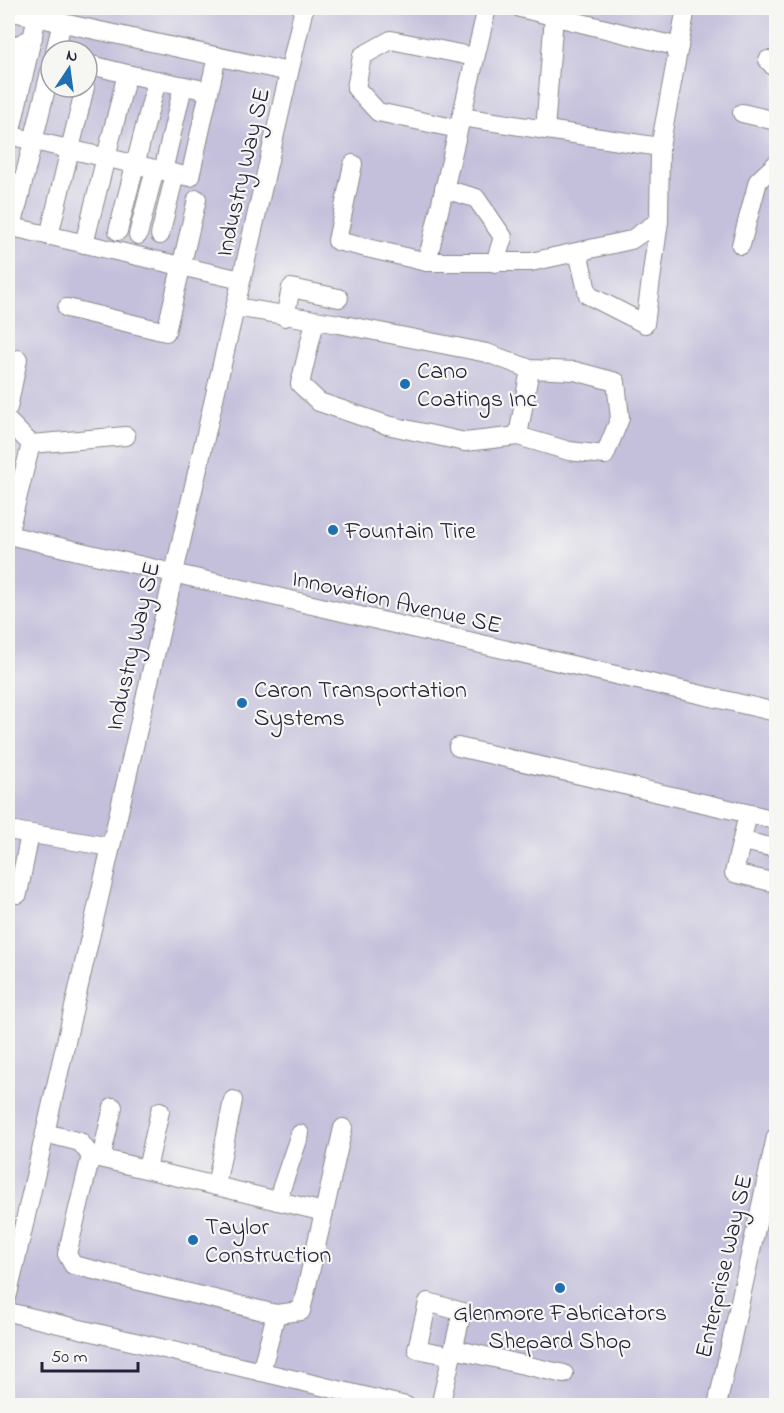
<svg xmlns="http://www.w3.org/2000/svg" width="784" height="1413" font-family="'Indie Flower',sans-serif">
<rect width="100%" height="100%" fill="#f6f6f2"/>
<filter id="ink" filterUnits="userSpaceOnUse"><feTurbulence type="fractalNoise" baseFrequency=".0167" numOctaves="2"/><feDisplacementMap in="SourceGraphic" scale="12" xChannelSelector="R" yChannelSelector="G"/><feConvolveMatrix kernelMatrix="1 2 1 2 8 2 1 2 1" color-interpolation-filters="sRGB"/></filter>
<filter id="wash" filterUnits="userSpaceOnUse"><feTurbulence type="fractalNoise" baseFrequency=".008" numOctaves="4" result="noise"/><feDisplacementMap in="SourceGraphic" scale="24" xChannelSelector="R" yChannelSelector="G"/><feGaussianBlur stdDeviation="1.35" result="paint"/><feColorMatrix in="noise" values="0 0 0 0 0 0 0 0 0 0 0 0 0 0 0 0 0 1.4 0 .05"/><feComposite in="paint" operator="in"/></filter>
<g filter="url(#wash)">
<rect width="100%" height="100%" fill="#f2ead7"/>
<path fill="#c4c0db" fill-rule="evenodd" d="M8,8h768v1397h-768zM51,51h36v36h-36z"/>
</g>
<g filter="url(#ink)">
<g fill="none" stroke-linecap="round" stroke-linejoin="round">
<defs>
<g id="minor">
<polyline points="520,8 679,47"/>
<polyline points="8,11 289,72"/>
<polyline points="55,51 62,23"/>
<polyline points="768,60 776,69"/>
<polyline points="87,64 127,74"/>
<polyline points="8,75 15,46 33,38"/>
<polyline points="742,113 776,121"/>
<polyline points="458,129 378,112 356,88 362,56 391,40 475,57"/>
<polyline points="8,130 12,126 37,17"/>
<polyline points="545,130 554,16"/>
<polyline points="8,135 190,177 217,56"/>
<polyline points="660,147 686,8"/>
<polyline points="353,164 337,241 427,262 487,8"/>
<polyline points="163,171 183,86"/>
<polyline points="444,189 476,198 503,237 495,263"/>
<polyline points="8,226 241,280"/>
<polyline points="12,227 51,68"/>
<polyline points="118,231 157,80"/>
<polyline points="138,235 155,169"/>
<polyline points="160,235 175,174"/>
<polyline points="49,236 85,87"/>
<polyline points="84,244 127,74 209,91"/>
<polyline points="741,245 758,181 776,164"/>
<polyline points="578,252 588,295 645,324 659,221"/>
<polyline points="427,262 531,262 631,240 659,221 660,147 461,117"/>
<polyline points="235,307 339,324 487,353 530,369 575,371 616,382 620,418 605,455 569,451 518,436 465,442 387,425 319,402 300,384 315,321"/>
<polyline points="67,308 166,332 197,199"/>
<polyline points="285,317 291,288 339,298"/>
<polyline points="8,408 18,359"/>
<polyline points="8,421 31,444 8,535 776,712"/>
<polyline points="518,436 530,369"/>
<polyline points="31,444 126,436"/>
<polyline points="458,747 776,820"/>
<polyline points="748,814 734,873 776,883"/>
<polyline points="8,830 111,847"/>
<polyline points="742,841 776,848"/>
<polyline points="18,894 30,834"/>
<polyline points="45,1133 80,1142 91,1156"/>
<polyline points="101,1158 113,1107"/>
<polyline points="147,1169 160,1111"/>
<polyline points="216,1186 233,1100"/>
<polyline points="277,1201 300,1134"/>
<polyline points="324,1212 343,1128"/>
<polyline points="8,1294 304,8"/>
<polyline points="8,1312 406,1406"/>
<polyline points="454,1349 564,1374"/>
<polyline points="261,1372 276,1314 301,1311 324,1212 91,1156 67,1254 73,1265 276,1314"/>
<polyline points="440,1406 462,1312 428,1302 417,1349 452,1356"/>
<polyline points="717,1406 776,1137"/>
</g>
</defs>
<use href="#minor" stroke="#8a8689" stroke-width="20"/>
<use href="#minor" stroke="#fff" stroke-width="18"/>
</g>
</g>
<g fill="#1f6fb2" stroke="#f6f6f2" stroke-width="2">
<circle cx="405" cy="384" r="6"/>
<circle cx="333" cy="530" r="6"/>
<circle cx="242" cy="703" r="6"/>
<circle cx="193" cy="1240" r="6"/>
<circle cx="560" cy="1288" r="6"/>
</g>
<g text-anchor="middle" stroke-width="4.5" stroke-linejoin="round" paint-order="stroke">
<g font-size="24" fill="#22223b" stroke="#f6f6f2">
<text transform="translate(242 172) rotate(-77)" y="8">Industry Way SE</text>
<text transform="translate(397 601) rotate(13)" y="8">Innovation Avenue SE</text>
<text transform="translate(132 646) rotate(-77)" y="8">Industry Way SE</text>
<text transform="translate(723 1266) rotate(-77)" y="8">Enterprise Way SE</text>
</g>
<g font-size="24" fill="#22223b" stroke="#f6f6f2" text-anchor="start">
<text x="417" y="378">Cano<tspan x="417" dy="28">Coatings Inc</tspan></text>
<text x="345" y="538">Fountain Tire</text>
<text x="254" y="697">Caron Transportation<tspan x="254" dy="28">Systems</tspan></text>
<text x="205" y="1234">Taylor<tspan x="205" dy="28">Construction</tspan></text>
<text x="560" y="1320" text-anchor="middle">Glenmore Fabricators<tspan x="560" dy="28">Shepard Shop</tspan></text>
</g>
</g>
<rect width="784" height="1413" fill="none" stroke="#f6f6f2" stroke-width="30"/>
<g transform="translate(69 69) rotate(13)"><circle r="28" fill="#f6f6f2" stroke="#a1a1a9" stroke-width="1.5"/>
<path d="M0-4.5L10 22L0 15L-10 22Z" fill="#1f6fb2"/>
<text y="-9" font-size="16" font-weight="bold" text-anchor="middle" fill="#22223b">N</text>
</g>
<path d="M42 1362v9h96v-9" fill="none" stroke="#22223b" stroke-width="3"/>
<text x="51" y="1362" font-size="18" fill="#22223b" stroke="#f6f6f2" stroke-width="4.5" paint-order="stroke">50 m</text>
</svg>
